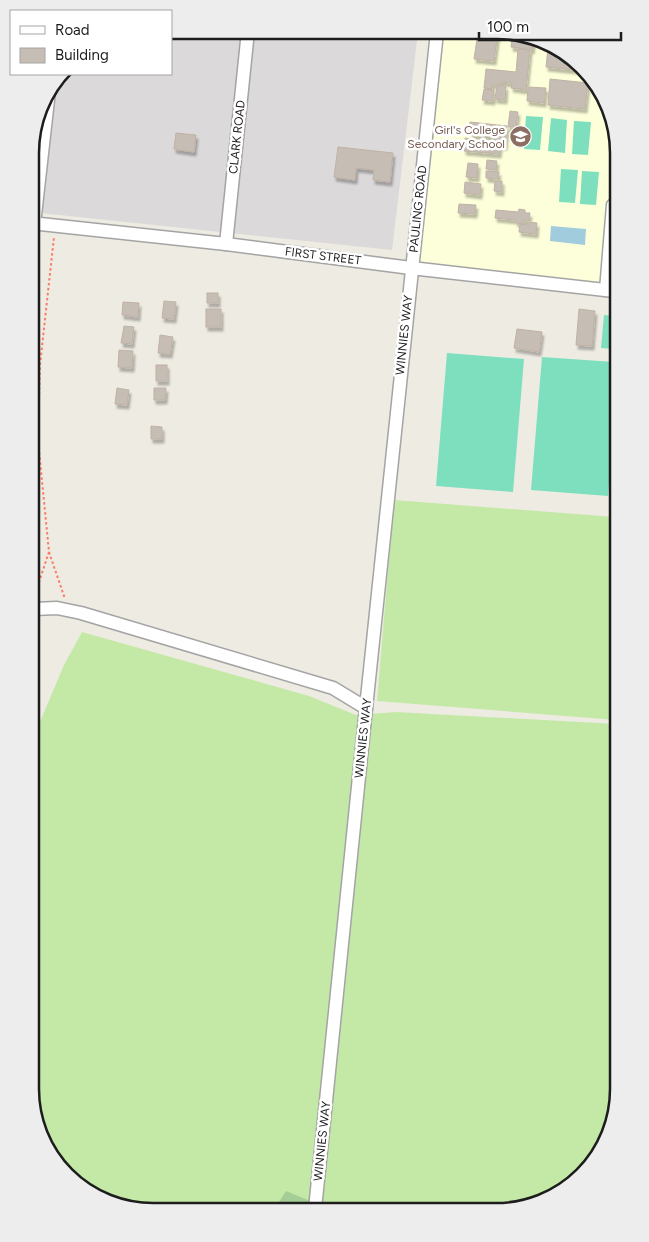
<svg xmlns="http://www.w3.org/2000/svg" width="649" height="1242" font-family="Figtree,sans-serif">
<defs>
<filter id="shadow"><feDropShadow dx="2" dy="4" stdDeviation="1" flood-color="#0004"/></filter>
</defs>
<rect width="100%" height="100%" fill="#eeebe2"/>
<polygon fill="#dbd9d9" points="171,30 418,32 392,250 31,212 31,137 43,98 62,74 171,74"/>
<polygon fill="#fdffda" points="441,32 520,32 577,61 613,114 613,160 603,286 416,263"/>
<g fill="#c4e9a7">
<polygon points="394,500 615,517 616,720 377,701"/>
<polygon points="82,632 309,696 356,715 396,712 616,724 619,1097 593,1164 535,1206 137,1211 72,1182 36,1128 34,736 64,665"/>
</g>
<polygon fill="#a4ce96" points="286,1191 327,1208 278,1209 279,1202"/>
<g fill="#7edfbe">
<polygon points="526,116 543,117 540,150 524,149"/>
<polygon points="551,118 567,120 565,153 548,151"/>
<polygon points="574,121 591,122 588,155 572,154"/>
<polygon points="561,169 578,170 575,203 559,202"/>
<polygon points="582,171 599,172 596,205 580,204"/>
<polygon points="604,315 614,316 614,349 601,348"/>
<polygon points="447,353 524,359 513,492 436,486"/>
<polygon points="542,357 614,362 614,421 608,496 531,490"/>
</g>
<polygon fill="#a1ccdd" points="551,226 586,229 585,245 550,241"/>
<g fill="#c6bdb5" stroke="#c0b2a4" filter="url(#shadow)">
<polygon points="478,32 498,32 494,61 474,59"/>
<polygon points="513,32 520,32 534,39 532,50 511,47"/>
<polygon points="548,48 552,48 577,61 584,71 546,67"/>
<polygon points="518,49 530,50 526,90 511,88 512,83 501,82 501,84 493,84 492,89 484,88 486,69 516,72"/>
<polygon points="550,79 588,83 585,109 548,105"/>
<polygon points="497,85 506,86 505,100 495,99"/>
<polygon points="528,87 546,88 544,103 527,101"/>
<polygon points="484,89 494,90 493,101 482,100"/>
<polygon points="510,111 518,112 516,127 508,127"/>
<polygon points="470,122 507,126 505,146 498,146 499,141 494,140 495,137 471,135 471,131 469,130"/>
<polygon points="176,133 196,135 194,152 174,149"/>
<polygon points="465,138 472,139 472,145 500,147 499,154 464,151"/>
<polygon points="338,147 393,153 390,182 373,180 374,170 356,168 355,180 334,177"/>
<polygon points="487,160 497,161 496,170 486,169"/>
<polygon points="468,163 478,164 477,178 466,177"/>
<polygon points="486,171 499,172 498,179 486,178"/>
<polygon points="495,181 502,181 502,192 494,191"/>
<polygon points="465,182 481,184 480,195 464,193"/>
<polygon points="459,204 476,205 475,214 458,213"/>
<polygon points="519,209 525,210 525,213 530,213 529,221 523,221 523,224 516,223 516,220 495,218 496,210 518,212"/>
<polygon points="529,222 537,223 536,234 519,232 520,224 529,225"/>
<rect x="207" y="293" width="11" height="10"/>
<polygon points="164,301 176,302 174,319 162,318"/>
<polygon points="123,302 139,303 138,317 122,315"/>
<rect x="206" y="309" width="15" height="18"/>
<polygon points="579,309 595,311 592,346 576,345"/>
<polygon points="124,326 134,327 132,344 121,343"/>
<polygon points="517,329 542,332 539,352 514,348"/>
<polygon points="160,335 173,337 170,354 158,353"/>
<polygon points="119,350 133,351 132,368 118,367"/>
<rect x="156" y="365" width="11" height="16"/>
<polygon points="117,388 129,390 127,405 115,404"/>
<polygon points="154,388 166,388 165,400 154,400"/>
<polygon points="151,426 162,427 162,439 151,439"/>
</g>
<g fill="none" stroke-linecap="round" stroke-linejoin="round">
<defs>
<g id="minor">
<polyline points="31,223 226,244 411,268 614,291"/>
<polyline points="34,224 49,91"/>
<polyline points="226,244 248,31"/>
<polyline points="606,290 613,205"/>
<polyline points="34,609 57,608 81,613 333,688 366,708"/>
<polyline points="315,1209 366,708 437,32"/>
</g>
</defs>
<use href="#minor" stroke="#a4a4a4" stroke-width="15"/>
<g stroke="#fb7c66" stroke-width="2" stroke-dasharray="2.5 2.5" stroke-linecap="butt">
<polyline points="49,552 65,599"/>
<polyline points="34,597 49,552 38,440 40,365 54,237"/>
</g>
<use href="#minor" stroke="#fff" stroke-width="12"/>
</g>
<defs>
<symbol id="university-disc" viewBox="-11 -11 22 22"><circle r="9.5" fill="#8d6e63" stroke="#fff"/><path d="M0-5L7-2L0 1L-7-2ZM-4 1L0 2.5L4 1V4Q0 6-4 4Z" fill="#fff"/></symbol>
</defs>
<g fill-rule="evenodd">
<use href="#university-disc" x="508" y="124" width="25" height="25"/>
</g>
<g text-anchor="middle" stroke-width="5" stroke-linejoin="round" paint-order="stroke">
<g font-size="12" fill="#785e54" stroke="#fff" text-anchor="end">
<text x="505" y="134">Girl's College<tspan x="505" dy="14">Secondary School</tspan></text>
</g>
<g font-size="12" fill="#1d1d1d" stroke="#fff">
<text transform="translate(237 137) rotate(-84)" y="4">CLARK ROAD</text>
<text transform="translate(418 209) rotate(-84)" y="4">PAULING ROAD</text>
<text transform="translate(323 256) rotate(7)" y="4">FIRST STREET</text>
<text transform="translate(404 335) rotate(-84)" y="4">WINNIES WAY</text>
<text transform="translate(363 738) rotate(-84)" y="4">WINNIES WAY</text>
<text transform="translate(322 1141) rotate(-84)" y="4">WINNIES WAY</text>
</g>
</g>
<path d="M0 0H649V1242H0ZM153 39H496A114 114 0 0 1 610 153V1089A114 114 0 0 1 496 1203H153A114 114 0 0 1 39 1089V153A114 114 0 0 1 153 39Z" fill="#ededed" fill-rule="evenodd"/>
<path fill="none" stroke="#1d1d1d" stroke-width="2.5" d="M153 39H496A114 114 0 0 1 610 153V1089A114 114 0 0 1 496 1203H153A114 114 0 0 1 39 1089V153A114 114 0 0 1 153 39Z"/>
<rect x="10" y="10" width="162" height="65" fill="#ffffff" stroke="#a5a5a5"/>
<rect x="20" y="26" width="25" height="8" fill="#ffffff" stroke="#a5a5a5"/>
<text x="55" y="35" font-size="15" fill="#1d1d1d">Road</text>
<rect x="20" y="48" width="25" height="15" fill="#c6bdb5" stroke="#a5a5a5"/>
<text x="55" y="60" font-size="15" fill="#1d1d1d">Building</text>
<path d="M479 32v8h142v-8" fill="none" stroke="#1d1d1d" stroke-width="2.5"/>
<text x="487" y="32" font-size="15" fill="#1d1d1d" stroke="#ffffff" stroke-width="4" paint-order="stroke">100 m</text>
</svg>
